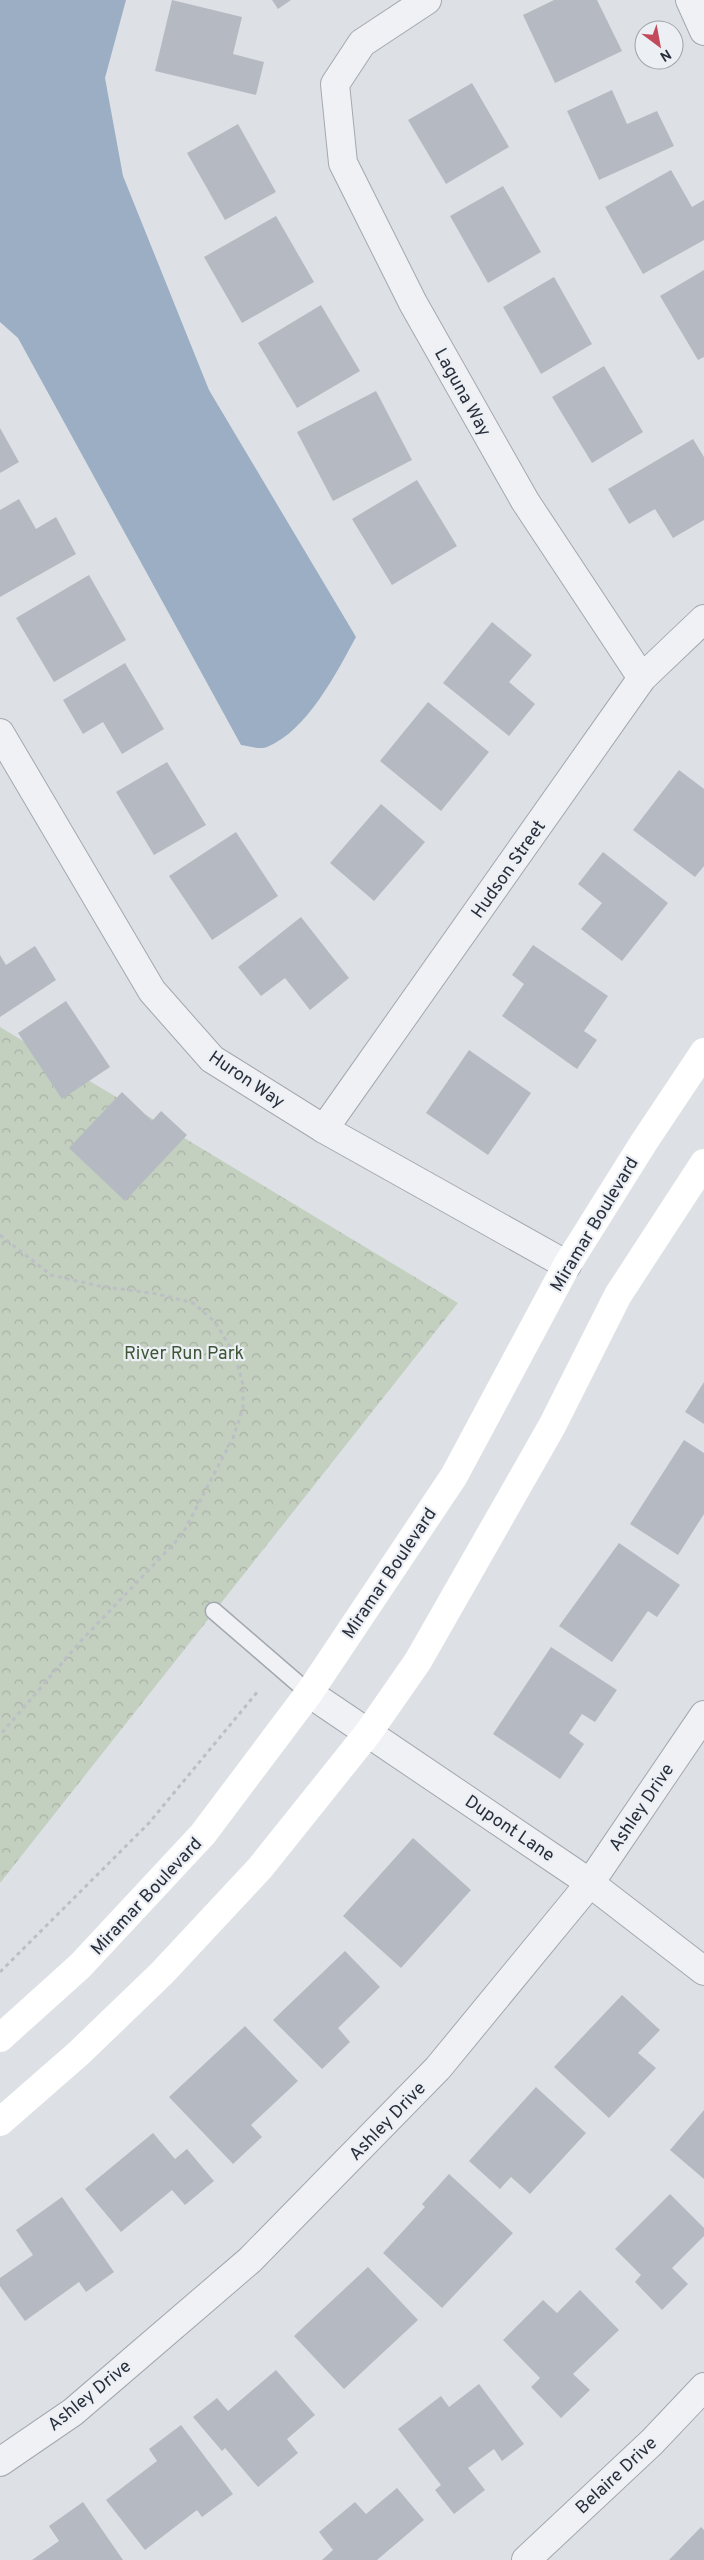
<svg xmlns="http://www.w3.org/2000/svg" width="704" height="2560" font-family="Overpass,sans-serif">
<defs>
<pattern id="forest-crowns" width="20" height="18" patternUnits="userSpaceOnUse" patternTransform="scale(1.25)"><rect width="20" height="18" fill="#c3cfbf"/><path d="M2 6a3 3 0 1 1 6 0M12 15a3 3 0 1 1 6 0" fill="none" stroke="#a8b2a5"/></pattern>
</defs>
<rect width="100%" height="100%" fill="#dde1e6"/>
<polygon fill="url(#forest-crowns)" points="0,1027 458,1303 0,1883"/>
<path fill="#9baec4" d="M0,0h126l-21,78 18,98 86,214 147,247c-19,35 -49,94 -89,110 -6,3 -19,-1 -26,-2l-223,-407 -18,-16z"/>
<g fill="#b5bac2">
<polygon points="172,0 242,17 233,54 264,62 256,95 155,71"/>
<polygon points="272,0 291,0 278,9"/>
<polygon points="554,0 597,0 622,51 555,83 523,15"/>
<polygon points="472,83 509,147 446,184 408,120"/>
<polygon points="612,90 627,124 657,111 674,146 599,180 567,111"/>
<polygon points="238,124 276,192 225,220 187,153"/>
<polygon points="671,170 692,207 704,200 704,240 643,274 605,207"/>
<polygon points="503,186 541,252 488,283 450,216"/>
<polygon points="276,216 314,282 242,323 204,257"/>
<polygon points="704,270 704,357 698,360 660,296"/>
<polygon points="554,277 592,344 541,374 503,307"/>
<polygon points="321,305 360,371 297,408 258,343"/>
<polygon points="604,366 643,432 592,463 552,397"/>
<polygon points="376,391 412,460 333,501 297,432"/>
<polygon points="0,428 19,462 0,473"/>
<polygon points="693,439 704,457 704,520 673,538 655,509 629,524 608,489"/>
<polygon points="417,480 457,546 392,585 352,519"/>
<polygon points="19,499 36,529 56,517 76,554 0,597 0,510"/>
<polygon points="89,575 126,640 54,682 16,618"/>
<polygon points="492,622 532,655 509,682 535,704 509,736 443,683"/>
<polygon points="125,663 164,729 122,754 103,722 83,734 63,700"/>
<polygon points="428,702 489,752 441,811 380,761"/>
<polygon points="167,762 206,825 154,855 116,792"/>
<polygon points="679,770 704,789 704,866 695,877 633,830"/>
<polygon points="381,804 425,842 374,901 330,863"/>
<polygon points="236,832 278,896 212,940 169,876"/>
<polygon points="603,852 668,903 622,961 581,929 602,903 578,884"/>
<polygon points="301,917 349,978 310,1010 285,978 261,996 238,967"/>
<polygon points="533,945 608,996 584,1031 597,1040 577,1069 502,1016 524,984 512,975"/>
<polygon points="35,946 56,980 0,1017 0,955 6,965"/>
<polygon points="66,1001 110,1067 62,1099 18,1033"/>
<polygon points="469,1050 531,1093 488,1155 426,1113"/>
<polygon points="122,1092 152,1121 161,1111 187,1135 125,1201 69,1148"/>
<polygon points="704,1382 704,1424 685,1412"/>
<polygon points="684,1440 704,1453 704,1514 678,1555 630,1524"/>
<polygon points="619,1543 680,1585 657,1617 648,1611 612,1662 559,1626"/>
<polygon points="551,1647 617,1690 595,1722 582,1714 569,1733 584,1744 560,1779 493,1734"/>
<polygon points="413,1838 471,1890 401,1968 343,1916"/>
<polygon points="345,1951 380,1987 338,2028 350,2042 322,2069 273,2020"/>
<polygon points="622,1995 660,2030 638,2053 656,2068 609,2118 554,2067"/>
<polygon points="245,2026 298,2081 251,2125 262,2137 233,2164 169,2097"/>
<polygon points="536,2087 586,2133 530,2194 511,2177 500,2189 469,2161"/>
<polygon points="704,2110 704,2179 670,2150"/>
<polygon points="153,2133 175,2159 187,2149 214,2181 185,2205 172,2190 121,2232 85,2189"/>
<polygon points="449,2174 513,2233 442,2308 383,2253 425,2207 422,2204"/>
<polygon points="670,2194 704,2228 704,2236 672,2268 688,2284 662,2310 635,2282 641,2275 615,2249"/>
<polygon points="62,2197 114,2272 86,2292 79,2282 25,2321 0,2286 0,2278 33,2255 16,2230"/>
<polygon points="368,2267 418,2320 344,2389 294,2336"/>
<polygon points="580,2290 619,2330 573,2374 590,2390 561,2418 531,2387 540,2378 503,2340 543,2300 557,2313"/>
<polygon points="276,2370 315,2415 287,2439 298,2453 258,2487 225,2448 222,2451 193,2417 217,2398 228,2411"/>
<polygon points="479,2384 524,2444 502,2461 494,2449 468,2468 485,2490 454,2514 435,2490 441,2485 398,2429 441,2396 449,2407"/>
<polygon points="181,2425 233,2494 202,2517 197,2510 145,2550 106,2500 157,2461 149,2449"/>
<polygon points="397,2488 424,2520 377,2560 322,2560 333,2550 319,2532 355,2502 366,2514"/>
<polygon points="83,2502 123,2560 32,2560 59,2541 49,2526"/>
<polygon points="701,2527 704,2530 704,2560 669,2560"/>
</g>
<g fill="none" stroke-linecap="round" stroke-linejoin="round">
<defs>
<polyline id="lane" points="214,1611 309,1693"/>
<g id="street">
<polyline points="427,0 362,43 335,84 343,163 413,303 525,501 642,678"/>
<polyline points="690,0 704,31"/>
<polyline points="0,733 152,991 212,1059 324,1129 567,1265"/>
<polyline points="324,1129 642,678 704,619"/>
<polyline points="309,1693 590,1883 704,1971"/>
<polyline points="0,2462 73,2412 250,2260 438,2068 590,1883 704,1715"/>
<polyline points="526,2560 652,2442 704,2387"/>
</g>
</defs>
<use href="#lane" stroke="#a3a8af" stroke-width="19"/>
<use href="#street" stroke="#a3a8af" stroke-width="30"/>
<g stroke="#bcbfc5" stroke-width="3" stroke-dasharray="4 4" stroke-linecap="butt">
<polyline points="0,1235 51,1275 99,1286 158,1294 193,1303 215,1322 235,1355 243,1385 243,1408 233,1438 182,1535 80,1642 0,1735"/>
<polyline points="0,1972 149,1823 259,1690"/>
</g>
<use href="#lane" stroke="#f0f1f5" stroke-width="16"/>
<use href="#street" stroke="#f0f1f5" stroke-width="28"/>
<g stroke="#fff" stroke-width="28">
<polyline points="0,2038 80,1966 203,1834 309,1693 454,1476 567,1265 644,1142 704,1052"/>
<polyline points="0,2122 79,2053 162,1973 260,1868 368,1733 418,1661 552,1426 618,1295 704,1163"/>
</g>
</g>
<g text-anchor="middle" stroke-width="4.5" stroke-linejoin="round" paint-order="stroke">
<g font-size="18" fill="#282f3b" stroke="#eceff4">
<text transform="translate(463 392) rotate(61)" y="6">Laguna Way</text>
<text transform="translate(508 869) rotate(-55)" y="6">Hudson Street</text>
<text transform="translate(247 1079) rotate(34)" y="6">Huron Way</text>
<text transform="translate(594 1224) rotate(-59)" y="6">Miramar Boulevard</text>
<text transform="translate(389 1573) rotate(-56)" y="6">Miramar Boulevard</text>
<text transform="translate(641 1807) rotate(-56)" y="6">Ashley Drive</text>
<text transform="translate(510 1828) rotate(34)" y="6">Dupont Lane</text>
<text transform="translate(146 1896) rotate(-47)" y="6">Miramar Boulevard</text>
<text transform="translate(387 2121) rotate(-46)" y="6">Ashley Drive</text>
<text transform="translate(89 2395) rotate(-39)" y="6">Ashley Drive</text>
<text transform="translate(616 2475) rotate(-43)" y="6">Belaire Drive</text>
</g>
<g font-size="18" fill="#3c5636" stroke="#eceff4">
<text x="184" y="1359">River Run Park</text>
</g>
</g>
<g transform="translate(659 45) rotate(148)"><circle r="24" fill="#eceff4" stroke="#9ea2aa"/>
<path d="M0-4L9 19L0 12L-9 19Z" fill="#c34a5b"/>
<text y="-8" font-size="14" font-weight="bold" text-anchor="middle" fill="#282f3b">N</text>
</g>
</svg>
